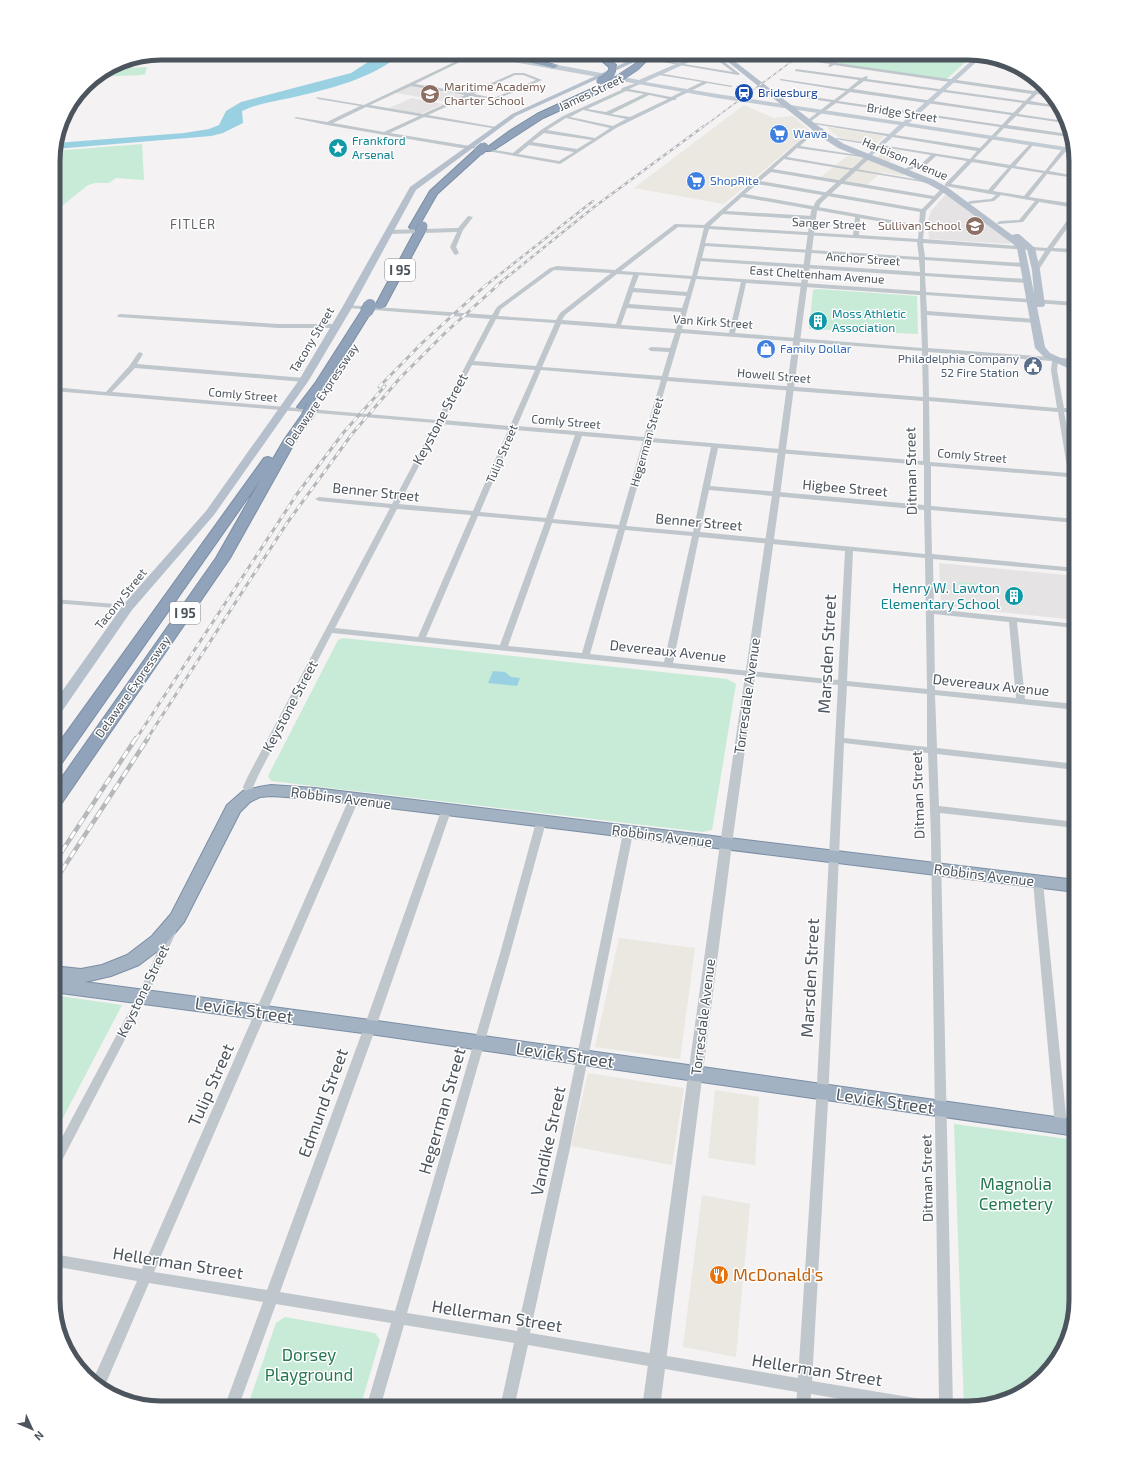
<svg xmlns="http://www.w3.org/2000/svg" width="1129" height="1461" font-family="'Exo 2',sans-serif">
<rect width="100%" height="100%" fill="#f4f2f2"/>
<g fill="#eae8e0">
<polygon points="744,105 774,118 793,116 810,131 724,204 634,188"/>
<polygon points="828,127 884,136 876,144 840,138 827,128"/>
<polygon points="887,149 901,151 884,166 904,174 903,176 881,172 867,185 821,177 847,156 874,160"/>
<polygon points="619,938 695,948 680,1059 595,1047"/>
<polygon points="588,1073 684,1088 672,1165 571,1146"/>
<polygon points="715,1090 759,1097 755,1165 708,1158"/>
<polygon points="702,1195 750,1204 736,1357 683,1347"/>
</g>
<g fill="#e5e3e3">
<polygon points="411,85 463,96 448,102 396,93"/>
<polygon points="412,98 443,104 420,114 389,108"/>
<polygon points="945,195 948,196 1011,243 1009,244 929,239 928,220 931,211"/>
<polygon points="939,563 1076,576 1076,620 941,606"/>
</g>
<g fill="#c7ebd6">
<polygon points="854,53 975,53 948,78 945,79 838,64"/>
<polygon points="147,67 145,74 142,75 94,77 108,69"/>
<polygon points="142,144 144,180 116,178 109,183 95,183 88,185 53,213 54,151"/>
<polygon points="817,289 917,296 918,334 809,329 813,290"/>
<polygon points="958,582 982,584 986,587 983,590 983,593 966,592 965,587 959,586"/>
<polygon points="343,638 727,679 736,684 712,830 703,832 271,781 268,776 338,640"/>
<polygon points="53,995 122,1005 53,1137"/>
<polygon points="954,1124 1076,1140 1076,1300 1062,1354 1028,1390 968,1408 964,1408"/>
<polygon points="285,1317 375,1333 380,1340 360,1408 247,1408 276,1323"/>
</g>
<g fill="#9ad1e2">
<path d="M382,53h21c-32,26 -73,36 -113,45 -14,3 -28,5 -41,10l-7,3 1,12 -20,10 -12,3 -156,13 1,-6 128,-10 25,-4 10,-4 7,-14 15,-9 110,-29z"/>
<polygon points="493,671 505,672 511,677 520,678 517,686 488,683"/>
</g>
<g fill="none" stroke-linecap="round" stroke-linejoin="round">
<defs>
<polygon id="trunk" points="271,785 315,788 1076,880 1076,892 315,799 271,796 260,797 250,802 240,812 184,922 164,946 139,965 111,976 85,982 370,1020 1076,1120 1076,1136 370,1034 53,992 53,966 81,969 102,965 127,955 152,936 171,914 227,805 243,791 259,787"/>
<g id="motorway">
<polygon points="519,53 536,53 531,58 558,66 554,68 524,61 523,57 502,60 498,58 502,56"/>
<path d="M587,53c11,0 20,3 29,12l-1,2h-6l-7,-6z"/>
<polygon points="609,81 615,81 616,83 602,91 543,118 492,151 486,151 485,149 511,130 537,114"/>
<polygon points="479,148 482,149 483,151 482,153 437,194 417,229 411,229 409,227 430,191 476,149"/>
<polygon points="419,230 424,233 385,306 380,309 376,308 375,306 414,233"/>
<polygon points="366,309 371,312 327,383 307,409 299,409 297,407 316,382 362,310"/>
<polygon points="307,412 311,413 313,416 296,440 230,558 59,807 53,809 53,790 216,558 261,479 59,767 53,768 53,751 264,458 268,457 273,459 284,440 303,413"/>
</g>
</defs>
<use href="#trunk" stroke="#7b8ea5" stroke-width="2"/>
<use href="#motorway" stroke="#7b8ea5" stroke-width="2"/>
<g fill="#bfc6cc" fill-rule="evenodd">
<polygon points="189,53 221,53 143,56 154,54"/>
<path d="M756,53h11l65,9 14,-9h5l-14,10 197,28 7,-6 2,2 -4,5 11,2 2,2 -15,-2 -7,7 29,5 1,2 -33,-4 -9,10 46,7 1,2 -49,-7 -9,9 61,9 1,3 -65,-9 -30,31 36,6 21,-22 2,2 -18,21 30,5 18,-23h4v2l-18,21 27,5v2l-29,-4 -18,23 47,7v4l-37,-6 -16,20 -25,2 -1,-1 3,-2 19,-1 16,-19 -34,-6 -7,6 -26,3 -1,-1 3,-2 21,-2 5,-4 -51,-9v-2l22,-23 -31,-5 -11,10 -17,4h-2v-2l15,-4 10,-9 -96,-16 2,-1 133,21 7,-8 -163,-27 2,-1 164,25 20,-21 -164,-24 -25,18 -2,-2 22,-17 -40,-6 -2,-2 45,6 12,-9 -67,-11 2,-1 67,10 11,-9 -64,-9 1,-2 66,9 4,-2 2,1 -1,2 158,22 7,-7 -198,-29 -4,2 -2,-1 2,-2zM864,81l159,22 -10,10 -160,-24zM850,92l161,23 -9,10 -164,-24zM972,162l36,6 -20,22 -37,-6zM1012,168l31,5 -19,23 -31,-5z"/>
<polygon points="700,54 718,57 740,74 738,75 639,58 641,57 733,72 716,59 700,56"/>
<path d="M467,56l3,1 -55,27 54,9 45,-20h10l18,7 -47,20 -25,-4 -42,19 68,12 2,2 -74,-12 -34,16 123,20 28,-23 22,-14 58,-26 1,-2 17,-6 1,2 -11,5 42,8 31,-15 -43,-7 -1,-2 75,13 -2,1 -24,-4 -31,15v2h-3l-57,28 -56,36 -89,-16h-10l-134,-23 -33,-7 2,-1 31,5 33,-16 -42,-7 -2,-2 48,8zM515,75h8l13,5 -42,18 -20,-4zM411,86l54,9 -42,19 -53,-9zM626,91l18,3 -38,18 -19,-3zM649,95l19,4 -38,18 -19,-3zM366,107l53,9 -35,16 -51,-9zM583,110l43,9 -13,7 -43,-9zM566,118l44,10 -15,10 -48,-8zM544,133l48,7 -15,9 -45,-7zM529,145l45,7 -15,9 -41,-7z"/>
<path d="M822,128l2,2 -8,1 -16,15 70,11 -2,1 -71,-10 -10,9 144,25 -2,1 -145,-24 -11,10 161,27 8,-8h4v2l-20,21 -3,28 124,9 27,-37 2,-1v6l-23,32 23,1v4l-25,-2 -13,20 -2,1 -3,-2 12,-19 -122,-8 2,14 99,6 3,2 -3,2 -99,-7v13l102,6 3,2 -3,2 -102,-7 1,16 150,10v4l-150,-11 1,16 108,8 3,2 -3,2 -108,-8 1,33 148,11v4l-18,-1 -1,8 7,38 12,1v4l-12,-1 12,62v30l-4,-2 -4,-25 -137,-11v40l145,13v4l-145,-13 1,44 144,14v4l-143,-13 1,50 142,15v4l-59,-6 8,77 51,5v6l-141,-15 2,53 139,16v6l-139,-16 2,52 137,16v6l-136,-15 13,595h-59l-83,-14 -1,14h-14l1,-16 -269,-47 -14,63h-14l14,-65 -110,-18 -24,83h-14l25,-85 -115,-19 -38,104h-14l39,-106 -114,-19 -46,107 -10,-10 44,-99 -84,-15v-12l89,15 207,-470 5,-3 5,3 -205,473 113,18 97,-263 77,-216 5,-3 5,3 -75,216 -96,265 115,19 106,-361 35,-128 5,-3 5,3 -35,128 -104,363 110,18 41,-183 65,-315 2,-2h6l2,2 -63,315 -40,185 268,45 18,-276 22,-417 -506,-52 -74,143 -5,11 1,9 -2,2h-6l-3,-11 5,-11 142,-268 -71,-7 -4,-2 4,-2 73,7 43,-81 -382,-32v-4l53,5 24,-27 8,-12 2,-1 3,2 -6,10 167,14 3,2 -3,2 -169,-14 -23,24 325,28 53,-101 -142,-11 -3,-2 1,-1 146,10 5,-8 53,-39 7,-2 58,4 60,-46 29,1 109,-96zM771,172l161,27 -10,10 -162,-28zM757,184l163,28 -1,13 -174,-31zM742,197l113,20 -2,18 -143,-9 13,-12 90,6 3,-2 -3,-2 -87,-5zM860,218l59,10 -1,11 -59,-4zM678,227l26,1 -12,48 -71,-5zM709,229l208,13 2,15 -214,-14zM705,246l214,14 1,12 -218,-14zM701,261l219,15v15l-223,-15zM554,270l57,3 -51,40 -4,7 -58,-4 3,-7zM617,274l16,1 -17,49 -54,-4 3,-5zM639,275l52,4 -4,13 -53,-4zM696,279l45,3 -12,51 -47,-4zM746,283l174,12 2,53 -187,-15zM633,292l53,4 -4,12 -53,-4zM627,308l54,4 -5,17 -55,-4zM496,319l59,4 -19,43 -62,-5zM561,324l114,9 -5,15 -19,-1 -3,2 3,2 18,1 -7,24 -120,-9zM681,333l241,18 1,46 -255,-20zM928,352l124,9 -1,9 6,38 -128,-11zM472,365l63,5 -25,56 -67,-6zM541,370l120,10 -17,57 -127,-11zM667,381l256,20v60l-272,-23zM929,401l129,11 10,61 -138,-11zM441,424l67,6 -35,81 -74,-7zM515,430l60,5 -29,83 -66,-6zM582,436l61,5 -24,84 -66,-6zM650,442l61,5 -18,85 -67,-6zM718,448l206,17v40l-214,-19zM709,490l215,20 1,44 -225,-22zM397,509l74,6 -53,122 -83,-9zM478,516l67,6 -45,123 -74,-8zM552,523l66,6 -36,124 -74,-7zM625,530l67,6 -28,126 -74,-8zM699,537l146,14 -7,129 -165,-17zM853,551l72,7 2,131 -80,-8zM934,614l75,8 7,76 -81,-8zM847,686l80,8v53l-83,-9zM844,743l84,10 3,84 8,565 -127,-21 16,-279z"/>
<polygon points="468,216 473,217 463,230 456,247 459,253 456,255 454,254 450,247 457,232 388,234 385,232 388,230 458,228"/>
<polygon points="120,314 278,324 335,324 338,326 335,328 278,328 118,317 117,316"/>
<polygon points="53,599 128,605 132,607 128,609 53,603"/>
<polygon points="1038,878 1042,879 1043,882 1067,1126 1065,1130 1061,1131 1057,1130 1055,1126 1033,882 1034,879"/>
<polygon points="171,928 175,929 176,932 148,995 57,1170 53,1171 53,1154 138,995 166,932 167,929"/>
</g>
<polygon fill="#bfc6cc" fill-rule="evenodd" points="866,156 871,157 821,203 817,211 780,495 732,844 660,1408 642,1408 720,844 772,495 811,211 816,201"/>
<polygon fill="#c2cad3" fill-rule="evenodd" points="462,53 480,53 509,56 639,80 701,53 709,53 645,82 717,94 903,122 979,54 983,56 909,123 1072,148 1073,152 905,126 868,159 866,158 866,156 899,125 717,98"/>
<g fill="#b5c0cc" fill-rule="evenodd">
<polygon points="646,53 654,53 516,116 416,190 353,306 309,380 214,515 132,610 58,717 53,718 53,704 124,604 206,511 299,380 343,306 410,187 512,114"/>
<path d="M717,53h7l106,82 14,9 90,36 13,7 65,48 4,-1h3l16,14 5,22 5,35 -2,2h-6l8,40 5,6 26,12v7l-32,-15 -9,-9 -18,-100 -4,-4 -72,-53 -13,-7 -90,-36 -14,-9zM1025,248l2,1 5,21 2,23z"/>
</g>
<use href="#trunk" fill="#a2b2c3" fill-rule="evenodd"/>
<use href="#motorway" fill="#90a3ba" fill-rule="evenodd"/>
<defs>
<polyline id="rail-far3" points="703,127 803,53"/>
<g id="rail-far2">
<polyline points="485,286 593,201"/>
<polyline points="496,286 594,207 704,126"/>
</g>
<g id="rail-far1">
<polyline points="379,387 422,343 486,285"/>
<polyline points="136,739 297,494 344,432 385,386"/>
<polyline points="147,739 287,523 352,434 400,378 446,332 498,285"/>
</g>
<g id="rail">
<polyline points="53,865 136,738"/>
<polyline points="53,884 148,738"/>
</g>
</defs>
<use href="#rail-far3" stroke="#b5b7bb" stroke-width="1.5"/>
<use href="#rail-far2" stroke="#b5b7bb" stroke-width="2.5"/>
<use href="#rail-far1" stroke="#b5b7bb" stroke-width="3"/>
<use href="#rail" stroke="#b5b7bb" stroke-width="4.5"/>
<use href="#rail-far3" stroke="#fff" stroke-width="1" stroke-dasharray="3.5" stroke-linecap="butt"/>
<use href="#rail-far2" stroke="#fff" stroke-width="1.5" stroke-dasharray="4" stroke-linecap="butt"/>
<use href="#rail-far1" stroke="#fff" stroke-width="2" stroke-dasharray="5.5" stroke-linecap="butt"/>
<use href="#rail" stroke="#fff" stroke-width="3" stroke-dasharray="8" stroke-linecap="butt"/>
<defs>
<g id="motorway-bridge-far2">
<path d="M600,81c7,-4 14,-7 12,-16"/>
<polyline points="612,83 636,67 650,53"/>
</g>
<g id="motorway-bridge-far1">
<polyline points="479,151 484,147"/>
<polyline points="419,233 423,226"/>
</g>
<g id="motorway-bridge">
<polyline points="366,312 370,305"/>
<polyline points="307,416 313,406"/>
</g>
</defs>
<use href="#motorway-bridge-far2" stroke="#7b8ea5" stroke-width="8" stroke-linecap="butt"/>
<use href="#motorway-bridge-far1" stroke="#7b8ea5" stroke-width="10" stroke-linecap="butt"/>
<use href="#motorway-bridge" stroke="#7b8ea5" stroke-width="13" stroke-linecap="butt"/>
<use href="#motorway-bridge-far2" stroke="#90a3ba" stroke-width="7"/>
<use href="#motorway-bridge-far1" stroke="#90a3ba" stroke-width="9"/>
<use href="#motorway-bridge" stroke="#90a3ba" stroke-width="12"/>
</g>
<defs>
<symbol id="station-disc" viewBox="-11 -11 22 22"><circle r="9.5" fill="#1a4fb4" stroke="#fff"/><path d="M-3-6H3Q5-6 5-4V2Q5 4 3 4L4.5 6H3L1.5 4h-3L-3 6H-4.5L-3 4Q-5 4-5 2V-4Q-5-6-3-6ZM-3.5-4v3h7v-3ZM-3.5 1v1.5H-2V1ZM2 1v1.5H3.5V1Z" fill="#fff"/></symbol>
<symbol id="school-disc" viewBox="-11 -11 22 22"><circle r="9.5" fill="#8d6e63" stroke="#fff"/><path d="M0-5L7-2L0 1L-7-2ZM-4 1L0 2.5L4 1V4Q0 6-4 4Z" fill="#fff"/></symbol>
<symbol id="supermarket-disc" viewBox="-11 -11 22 22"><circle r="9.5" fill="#3f7fe0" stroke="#fff"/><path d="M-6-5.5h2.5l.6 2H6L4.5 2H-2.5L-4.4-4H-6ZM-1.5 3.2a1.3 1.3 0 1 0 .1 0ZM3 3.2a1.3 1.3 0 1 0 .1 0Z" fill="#fff"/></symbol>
<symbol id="sight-disc" viewBox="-11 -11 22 22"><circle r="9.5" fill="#0f9aa8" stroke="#fff"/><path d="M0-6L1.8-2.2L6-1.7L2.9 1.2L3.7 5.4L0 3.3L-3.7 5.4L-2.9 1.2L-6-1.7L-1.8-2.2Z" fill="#fff"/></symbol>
<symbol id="building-disc" viewBox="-11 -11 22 22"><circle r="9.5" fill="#0f9aa8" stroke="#fff"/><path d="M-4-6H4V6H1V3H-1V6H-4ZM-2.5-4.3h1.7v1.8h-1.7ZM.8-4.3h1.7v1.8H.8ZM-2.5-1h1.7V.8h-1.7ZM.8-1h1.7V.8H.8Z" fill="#fff"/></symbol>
<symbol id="shop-disc" viewBox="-11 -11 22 22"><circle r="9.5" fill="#3f7fe0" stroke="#fff"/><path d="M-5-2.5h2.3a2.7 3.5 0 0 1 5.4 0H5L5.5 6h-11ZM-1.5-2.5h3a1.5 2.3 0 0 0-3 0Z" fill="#fff"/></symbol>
<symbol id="civic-disc" viewBox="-11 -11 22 22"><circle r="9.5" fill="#5c6f8a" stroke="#fff"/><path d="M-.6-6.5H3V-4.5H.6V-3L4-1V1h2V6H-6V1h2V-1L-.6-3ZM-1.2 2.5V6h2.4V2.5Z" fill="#fff"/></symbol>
<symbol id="restaurant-disc" viewBox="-11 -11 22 22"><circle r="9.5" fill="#e8710a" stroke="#fff"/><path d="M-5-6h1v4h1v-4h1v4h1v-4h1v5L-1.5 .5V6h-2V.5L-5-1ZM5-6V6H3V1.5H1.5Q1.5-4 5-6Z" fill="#fff"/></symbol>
</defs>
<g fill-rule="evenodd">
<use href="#station-disc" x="733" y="82" width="22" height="22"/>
<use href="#school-disc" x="419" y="83" width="22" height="22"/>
<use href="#supermarket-disc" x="768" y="123" width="22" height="22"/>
<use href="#sight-disc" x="327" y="137" width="22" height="22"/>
<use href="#supermarket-disc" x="685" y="170" width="22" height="22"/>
<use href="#school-disc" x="964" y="215" width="22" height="22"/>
<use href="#building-disc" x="807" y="310" width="22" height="22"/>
<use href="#shop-disc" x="755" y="338" width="22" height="22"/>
<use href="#civic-disc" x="1022" y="355" width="22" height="22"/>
<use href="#building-disc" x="1003" y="585" width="22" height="22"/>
<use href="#restaurant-disc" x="708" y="1264" width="22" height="22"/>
</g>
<g text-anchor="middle" stroke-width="3" stroke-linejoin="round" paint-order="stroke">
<g font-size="12" fill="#785e54" stroke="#fff" text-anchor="start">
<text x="444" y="91">Maritime Academy<tspan x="444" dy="14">Charter School</tspan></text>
<text x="961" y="230" text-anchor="end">Sullivan School</text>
</g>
<g font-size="12" fill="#4c545d" stroke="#fff">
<text transform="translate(591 93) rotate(-25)" y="4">James Street</text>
<text transform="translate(902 113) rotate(9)" y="4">Bridge Street</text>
<text transform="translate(905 159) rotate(23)" y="4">Harbison Avenue</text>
<text transform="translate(829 224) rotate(3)" y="4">Sanger Street</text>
<text transform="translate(863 259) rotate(4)" y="4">Anchor Street</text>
<text transform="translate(817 275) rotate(4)" y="4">East Cheltenham Avenue</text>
<text transform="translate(713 322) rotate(4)" y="4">Van Kirk Street</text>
<text transform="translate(312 340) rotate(-59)" y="4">Tacony Street</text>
<text transform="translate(774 376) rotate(5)" y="4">Howell Street</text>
<text transform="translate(243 395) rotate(5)" y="4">Comly Street</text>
<text transform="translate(322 395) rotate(-56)" y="4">Delaware Expressway</text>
<text transform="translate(566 422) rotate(5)" y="4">Comly Street</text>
<text transform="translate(647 442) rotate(-74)" y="4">Hegerman Street</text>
<text transform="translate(502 454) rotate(-67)" y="4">Tulip Street</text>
<text transform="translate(972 456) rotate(5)" y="4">Comly Street</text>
<text transform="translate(121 599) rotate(-51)" y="4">Tacony Street</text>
<text transform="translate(133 687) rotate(-55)" y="4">Delaware Expressway</text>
</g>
<g font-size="12" fill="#164399" stroke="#fff" text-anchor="start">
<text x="758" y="97">Bridesburg</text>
</g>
<g font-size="12" fill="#366cbe" stroke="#fff" text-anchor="start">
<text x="793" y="138">Wawa</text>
<text x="710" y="185">ShopRite</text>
<text x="780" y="353">Family Dollar</text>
</g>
<g font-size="12" fill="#0d838f" stroke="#fff" text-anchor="start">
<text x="352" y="145">Frankford<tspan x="352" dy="14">Arsenal</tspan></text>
<text x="832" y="318">Moss Athletic<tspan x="832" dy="14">Association</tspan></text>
</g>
<g font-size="12" fill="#4e5e75" stroke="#fff" text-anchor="end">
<text x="1019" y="363">Philadelphia Company<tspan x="1019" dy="14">52 Fire Station</tspan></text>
</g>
<g font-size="13" letter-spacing="1" fill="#5f6266" stroke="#fff">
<text x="193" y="229">FITLER</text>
</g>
<g fill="#fff" stroke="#82878e" stroke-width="1">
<rect x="385" y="259" width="30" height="22" rx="3"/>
<rect x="170" y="602" width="30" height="22" rx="3"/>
</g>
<g font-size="13" font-weight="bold" fill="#4c545d">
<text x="400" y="275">I 95</text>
<text x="185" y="618">I 95</text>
</g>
<g font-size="14" fill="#4c545d" stroke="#fff">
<text transform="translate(440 419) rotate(-62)" y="5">Keystone Street</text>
<text transform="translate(911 471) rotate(-91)" y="5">Ditman Street</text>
<text transform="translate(845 488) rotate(5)" y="5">Higbee Street</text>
<text transform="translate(376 492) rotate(6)" y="5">Benner Street</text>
<text transform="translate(699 522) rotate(5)" y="5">Benner Street</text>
<text transform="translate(668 651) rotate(6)" y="5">Devereaux Avenue</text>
<text transform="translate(991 685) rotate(6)" y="5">Devereaux Avenue</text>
<text transform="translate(747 696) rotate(-82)" y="5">Torresdale Avenue</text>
<text transform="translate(290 706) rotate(-62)" y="5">Keystone Street</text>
<text transform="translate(918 795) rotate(-92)" y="5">Ditman Street</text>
<text transform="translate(341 798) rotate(7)" y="5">Robbins Avenue</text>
<text transform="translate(662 836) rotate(7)" y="5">Robbins Avenue</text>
<text transform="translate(984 875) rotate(7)" y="5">Robbins Avenue</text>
<text transform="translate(143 991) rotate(-64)" y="5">Keystone Street</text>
<text transform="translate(703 1017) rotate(-83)" y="5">Torresdale Avenue</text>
<text transform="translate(927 1178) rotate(-91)" y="5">Ditman Street</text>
</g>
<g font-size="14" fill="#0d838f" stroke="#fff" text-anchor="end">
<text x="1000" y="593">Henry W. Lawton<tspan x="1000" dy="16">Elementary School</tspan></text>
</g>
<g font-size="17" fill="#4c545d" stroke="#fff">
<text transform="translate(827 654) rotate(-87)" y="6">Marsden Street</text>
<text transform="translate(810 978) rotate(-87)" y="6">Marsden Street</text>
<text transform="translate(244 1010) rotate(8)" y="6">Levick Street</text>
<text transform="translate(565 1055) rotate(8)" y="6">Levick Street</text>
<text transform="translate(211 1085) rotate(-66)" y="6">Tulip Street</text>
<text transform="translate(885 1101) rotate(8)" y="6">Levick Street</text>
<text transform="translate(323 1103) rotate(-70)" y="6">Edmund Street</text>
<text transform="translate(442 1111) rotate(-74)" y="6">Hegerman Street</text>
<text transform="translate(548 1141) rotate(-78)" y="6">Vandike Street</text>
<text transform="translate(178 1263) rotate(9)" y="6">Hellerman Street</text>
<text transform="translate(497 1316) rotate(9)" y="6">Hellerman Street</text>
<text transform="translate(817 1370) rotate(9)" y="6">Hellerman Street</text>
</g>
<g font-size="17" fill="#24774f" stroke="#fff">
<text x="1016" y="1190">Magnolia<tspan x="1016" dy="20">Cemetery</tspan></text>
<text x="309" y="1361">Dorsey<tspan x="309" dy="20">Playground</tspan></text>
</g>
<g font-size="17" fill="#c56008" stroke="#fff" text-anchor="start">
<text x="733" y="1281">McDonald's</text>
</g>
</g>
<path d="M0 0H1129V1461H0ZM161 60H968A101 101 0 0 1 1069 161V1300A101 101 0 0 1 968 1401H161A101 101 0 0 1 60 1300V161A101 101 0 0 1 161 60Z" fill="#fff" fill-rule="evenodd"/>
<path fill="none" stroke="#4c545d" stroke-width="5" d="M161 60H968A101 101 0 0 1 1069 161V1300A101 101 0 0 1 968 1401H161A101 101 0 0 1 60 1300V161A101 101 0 0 1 161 60Z"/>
<g transform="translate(32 1429) rotate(134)" stroke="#ffffff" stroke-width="3" paint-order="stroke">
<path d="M0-3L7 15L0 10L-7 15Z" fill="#4c545d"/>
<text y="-6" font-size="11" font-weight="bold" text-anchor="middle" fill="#4c545d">N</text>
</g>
</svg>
